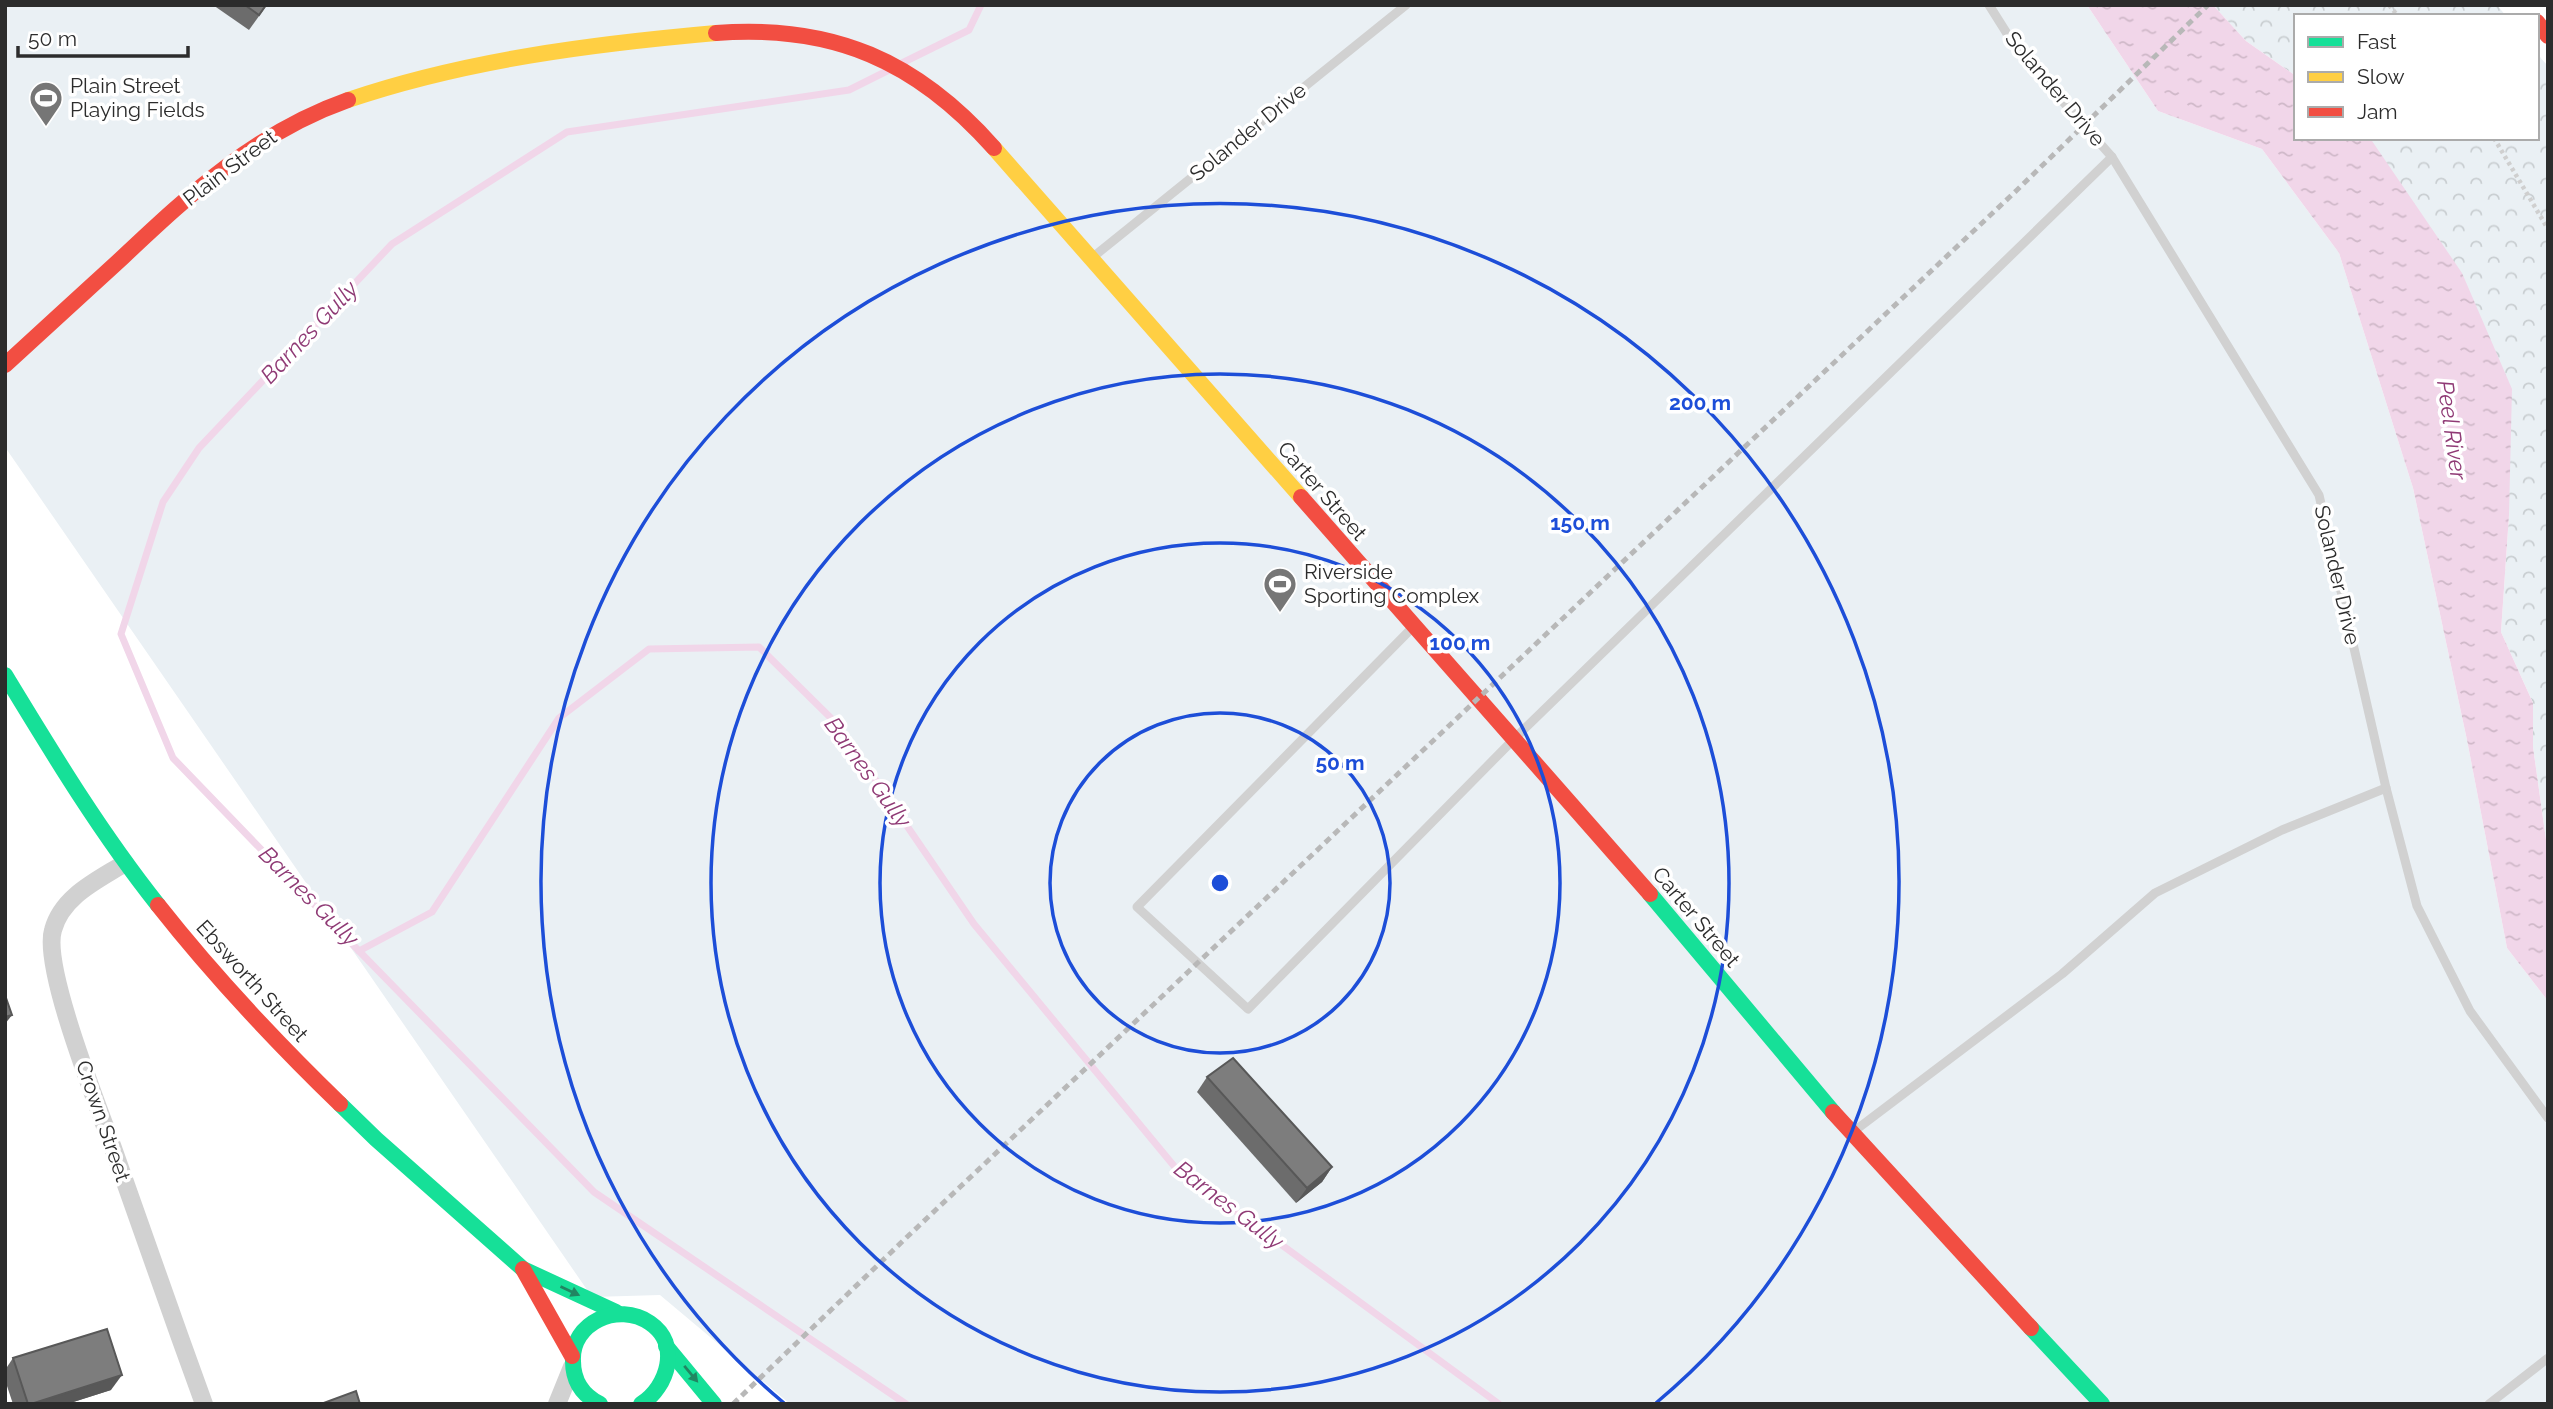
<svg xmlns="http://www.w3.org/2000/svg" width="2553" height="1409" font-family="Raleway,sans-serif">
<defs>
<pattern id="park-crowns" width="20" height="18" patternUnits="userSpaceOnUse" patternTransform="scale(1.75)"><rect width="20" height="18" fill="#eaf0f4"/><path d="M2 6a3 3 0 1 1 6 0M12 15a3 3 0 1 1 6 0" fill="none" stroke="#c9ced1"/></pattern>
<pattern id="water-ripples" width="26" height="14" patternUnits="userSpaceOnUse" patternTransform="scale(1.75)"><rect width="26" height="14" fill="#f1d6e9"/><path d="M2 4q2-2 4 0t4 0M15 11q2-2 4 0t4 0" fill="none" stroke="#cfb8c8"/></pattern>
</defs>
<rect width="100%" height="100%" fill="#fff"/>
<g fill="url(#park-crowns)">
<polygon points="2213,5 2497,5 2506,16 2296,16 2296,76 2246,41"/>
<polygon points="2537,54 2548,66 2548,854 2533,747 2533,703 2501,632 2509,515 2370,138 2537,138"/>
</g>
<polygon fill="#eaf0f4" points="5,5 2087,5 2158,111 2262,149 2339,253 2413,488 2467,740 2507,948 2548,1001 2548,1404 790,1404 660,1295 592,1297 5,447"/>
<polygon fill="url(#water-ripples)" points="2087,5 2213,5 2246,41 2296,76 2296,138 2370,138 2462,273 2512,389 2509,515 2501,632 2533,703 2533,747 2548,854 2548,1001 2507,948 2467,740 2413,488 2339,253 2262,149 2158,111"/>
<g fill="none" stroke-linecap="round" stroke-linejoin="round">
<g stroke="#f1d6e9" stroke-width="7">
<polyline points="902,63 969,30 981,5"/>
<polyline points="891,69 849,90 567,132 392,244 199,448 163,502 121,634 173,758 359,951 432,912 559,718 649,649 759,647 838,725 974,924 1174,1166 1499,1404"/>
<polyline points="359,951 594,1192 906,1404"/>
</g>
<g stroke="#cfcfcf" stroke-width="4.5" stroke-dasharray="3.5 3.5" stroke-linecap="butt">
<polyline points="2389,5 2398,16"/>
<polyline points="2494,138 2548,229"/>
</g>
<g stroke="#d1d1d1" stroke-width="9">
<polyline points="1989,5 2018,51 2112,157 2319,495 2386,788 2417,906 2470,1011 2548,1118"/>
<polyline points="1093,257 1406,5"/>
<polyline points="1413,627 1137,907 1248,1009 1513,740 2112,157"/>
<polyline points="1853,1132 2062,974 2155,893 2282,830 2386,788"/>
<polyline points="2489,1404 2548,1358"/>
</g>
<g stroke="#d1d1d1" stroke-width="18">
<path d="M125,863c-27,17 -63,33 -72,67 -11,37 45,176 60,218 30,86 60,171 91,256"/>
<polyline points="557,1404 572,1367"/>
</g>
<g stroke="#16e098" stroke-width="16">
<path d="M5,675c48,79 95,157 153,230"/>
<polyline points="1650,894 1833,1112"/>
<polyline points="340,1104 376,1139 523,1269 616,1312"/>
<polyline points="2031,1328 2102,1404"/>
<polyline points="666,1346 714,1404"/>
<path d="M600,1404c-18,-9 -27,-23 -27,-43 -2,-38 45,-60 77,-38 31,21 18,64 -9,81"/>
</g>
<g stroke="#ffcf43" stroke-width="16">
<path d="M348,100c118,-40 244,-56 368,-67"/>
<polyline points="994,148 1301,497"/>
</g>
<g stroke="#f24e42" stroke-width="16">
<polyline points="2537,22 2548,36"/>
<path d="M716,33c117,-9 201,28 278,115"/>
<path d="M5,365c39,-36 79,-72 118,-108 69,-65 134,-125 225,-157"/>
<polyline points="1301,497 1650,894"/>
<path d="M158,905c56,71 117,136 182,199"/>
<polyline points="1833,1112 2031,1328"/>
<polyline points="523,1269 572,1356"/>
</g>
<polyline stroke="#b8b8b8" stroke-width="5" stroke-dasharray="7 5" stroke-linecap="butt" points="733,1404 907,1237 2017,190 2208,5"/>
</g>
<g fill="#6c6c6c">
<polygon points="213,5 267,5 249,30"/>
<polygon points="1207,1077 1332,1167 1322,1182 1296,1203 1197,1092"/>
<polygon points="13,1358 111,1390 67,1404 13,1404 5,1380 5,1370"/>
</g>
<g fill="#585858">
<polygon points="12,1015 5,1024 5,1017"/>
<polygon points="1332,1167 1322,1182 1296,1203 1307,1188"/>
<polygon points="122,1375 111,1390 67,1404 31,1404"/>
</g>
<g fill="#7d7d7d" stroke="#585858" stroke-width="2">
<polygon points="245,5 266,5 259,15"/>
<polygon points="5,995 12,1015 5,1017"/>
<polygon points="1233,1058 1332,1167 1307,1188 1207,1077"/>
<polygon points="107,1329 122,1375 31,1404 28,1404 13,1358"/>
<polygon points="356,1391 360,1404 321,1404"/>
</g>
<defs><path id="oneway-solid" d="M-6-.8H1V-3.2L6.5 0L1 3.2V.8H-6Z" transform="scale(1.75)"/></defs>
<g fill="#218662">
<use href="#oneway-solid" transform="translate(570 1291) rotate(25)"/>
<use href="#oneway-solid" transform="translate(691 1374) rotate(50)"/>
</g>
<g fill="none" stroke="#1d4ed8" stroke-width="3.5">
<circle cx="1220" cy="883" r="170"/>
<circle cx="1220" cy="883" r="340"/>
<circle cx="1220" cy="883" r="509"/>
<path d="M784 1403A679 679 0 1 1 1656 1403"/>
</g>
<defs>
<symbol id="stadium-pin" viewBox="-11 -11 22 30"><path d="M0 17L-7.5 6A9.5 9.5 0 1 1 7.5 6Z" fill="#767676" stroke="#fff"/><path d="M0-5a6.5 5 0 1 0 0 10a6.5 5 0 1 0 0-10ZM-3.5-1.8h7v3.6h-7Z" fill="#fff"/></symbol>
</defs>
<g fill-rule="evenodd">
<use href="#stadium-pin" x="27" y="79" width="38" height="52"/>
<use href="#stadium-pin" x="1261" y="565" width="38" height="52"/>
</g>
<g text-anchor="middle" stroke-width="7" stroke-linejoin="round" paint-order="stroke">
<g font-size="21" fill="#2c2c2c" stroke="#fff" text-anchor="start">
<text x="70" y="93">Plain Street<tspan x="70" dy="24">Playing Fields</tspan></text>
<text x="1304" y="579">Riverside<tspan x="1304" dy="24">Sporting Complex</tspan></text>
</g>
<g font-size="21" fill="#2c2c2c" stroke="#fff">
<text transform="translate(2055 89) rotate(50)" y="7">Solander Drive</text>
<text transform="translate(1248 132) rotate(-39)" y="7">Solander Drive</text>
<text transform="translate(230 168) rotate(-37)" y="7">Plain Street</text>
<text transform="translate(1322 491) rotate(49)" y="7">Carter Street</text>
<text transform="translate(2337 575) rotate(77)" y="7">Solander Drive</text>
<text transform="translate(1696 917) rotate(50)" y="7">Carter Street</text>
<text transform="translate(252 981) rotate(48)" y="7">Ebsworth Street</text>
<text transform="translate(103 1121) rotate(71)" y="7">Crown Street</text>
</g>
<g font-size="23" font-style="italic" fill="#8f3a75" stroke="#fff">
<text transform="translate(309 332) rotate(-47)" y="8">Barnes Gully</text>
<text transform="translate(2452 430) rotate(82)" y="8">Peel River</text>
<text transform="translate(868 772) rotate(54)" y="8">Barnes Gully</text>
<text transform="translate(309 896) rotate(45)" y="8">Barnes Gully</text>
<text transform="translate(1229 1205) rotate(37)" y="8">Barnes Gully</text>
</g>
</g>
<circle cx="1220" cy="883" r="10" fill="#1d4ed8" stroke="#fff" stroke-width="3.5"/>
<g font-size="21" text-anchor="middle" font-weight="bold" fill="#1d4ed8" stroke="#fff" stroke-width="7" stroke-linejoin="round" paint-order="stroke">
<text x="1700" y="410">200 m</text>
<text x="1580" y="530">150 m</text>
<text x="1460" y="650">100 m</text>
<text x="1340" y="770">50 m</text>
</g>
<rect width="2553" height="1409" fill="none" stroke="#2c2c2c" stroke-width="14"/>
<rect x="2294" y="14" width="245" height="126" fill="#ffffff" stroke="#ababab" stroke-width="2"/>
<rect x="2308" y="37" width="35" height="10" fill="#16e098" stroke="#ababab" stroke-width="2"/>
<text x="2357" y="49" font-size="21" fill="#2c2c2c">Fast</text>
<rect x="2308" y="72" width="35" height="10" fill="#ffcf43" stroke="#ababab" stroke-width="2"/>
<text x="2357" y="84" font-size="21" fill="#2c2c2c">Slow</text>
<rect x="2308" y="107" width="35" height="10" fill="#f24e42" stroke="#ababab" stroke-width="2"/>
<text x="2357" y="119" font-size="21" fill="#2c2c2c">Jam</text>
<path d="M18 46v10h170v-10" fill="none" stroke="#2c2c2c" stroke-width="3.5"/>
<text x="28" y="46" font-size="21" fill="#2c2c2c" stroke="#ffffff" stroke-width="5" paint-order="stroke">50 m</text>
</svg>
